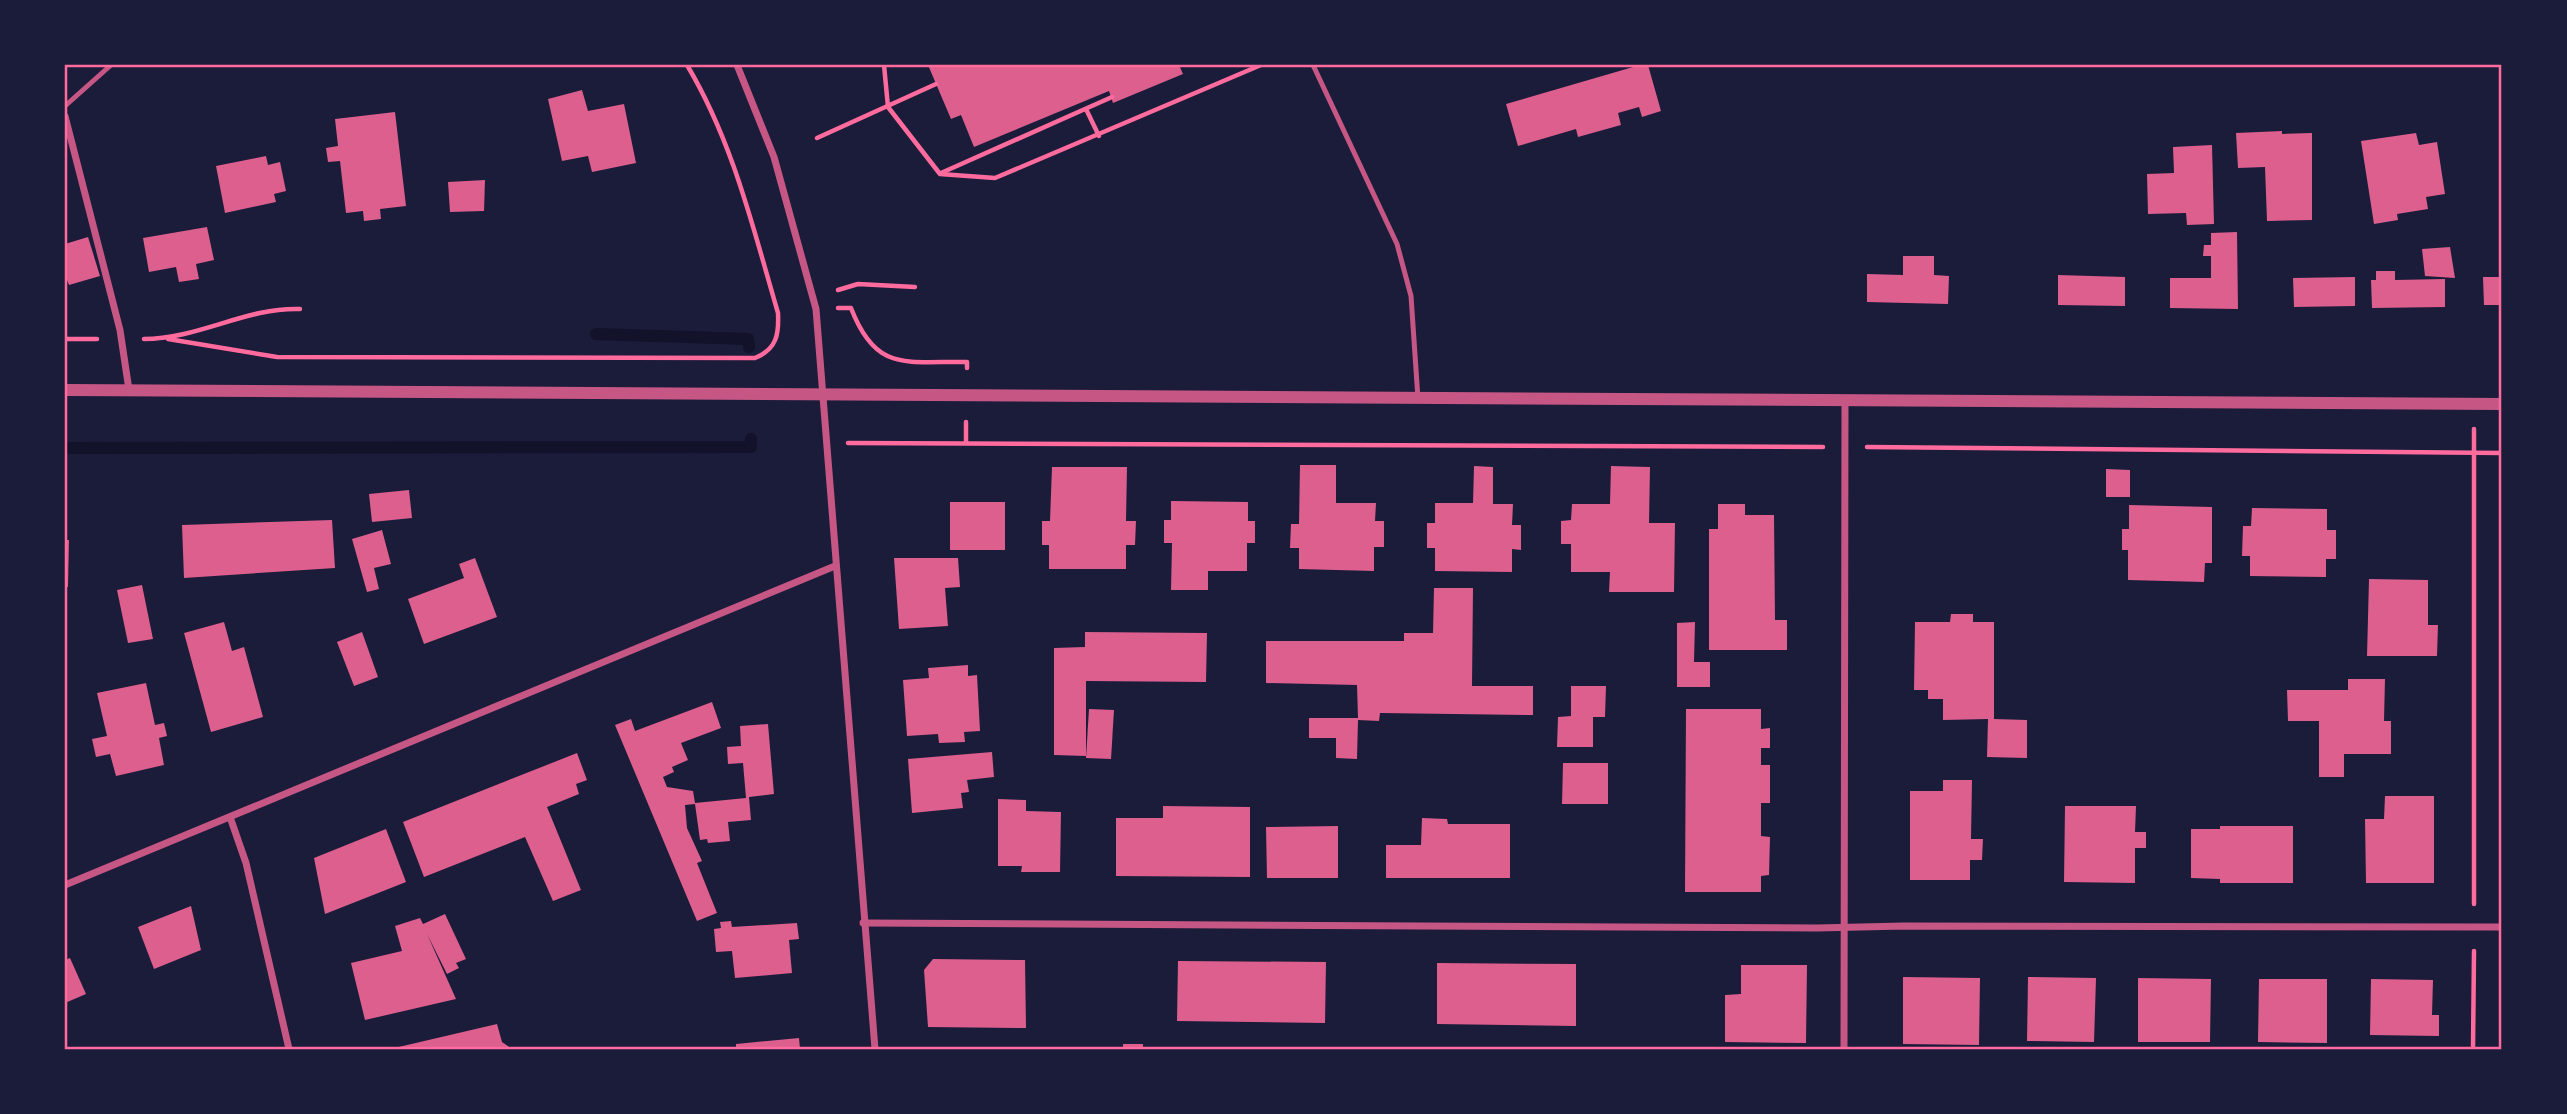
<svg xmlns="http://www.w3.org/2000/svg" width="2567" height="1114" font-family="Karla,sans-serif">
<rect width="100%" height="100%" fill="#1b1b3a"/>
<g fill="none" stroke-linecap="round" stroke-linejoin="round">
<g stroke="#12122b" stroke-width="12">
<polyline points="596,334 748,339 749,347"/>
<polyline points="65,448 751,447 751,439"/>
</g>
</g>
<g fill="#dd5f8e">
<polygon points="928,65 1179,65 1183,74 1113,103 1109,91 974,147 961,115 951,119"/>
<polygon points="1640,65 1648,65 1661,111 1642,117 1639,107 1618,113 1621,125 1578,137 1576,129 1518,146 1506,104"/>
<polygon points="582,90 588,111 624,104 636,163 592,172 588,156 562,161 548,99"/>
<polygon points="395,112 406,206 380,209 381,219 364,221 363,211 346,213 340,161 328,162 326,148 338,146 335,119"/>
<polygon points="2282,131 2282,134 2312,133 2312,220 2267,221 2265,167 2238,168 2236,133"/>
<polygon points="2416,133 2419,145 2437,142 2445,194 2426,197 2428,209 2397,214 2398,220 2374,224 2361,141"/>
<polygon points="2212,145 2214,224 2187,225 2186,213 2148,214 2147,174 2174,173 2173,147"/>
<polygon points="266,156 268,165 280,162 286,191 274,194 276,202 225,213 216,166"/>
<polygon points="485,180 484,211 450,212 448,182"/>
<polygon points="207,227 214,260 196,264 199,279 179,282 176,267 149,272 143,238"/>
<polygon points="2237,232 2238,309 2170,308 2170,278 2211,278 2211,256 2203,256 2204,245 2211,245 2211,233"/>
<polygon points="88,237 100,276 69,285 65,275 65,244"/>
<polygon points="2450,247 2455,278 2425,276 2422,249"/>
<polygon points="1903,256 1934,256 1934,275 1949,276 1948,304 1867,302 1867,274 1903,275"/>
<polygon points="2376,271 2395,271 2395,280 2445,279 2445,307 2372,308 2371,280 2376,280"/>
<polygon points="2058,275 2125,277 2125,306 2058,305"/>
<polygon points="2355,277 2355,306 2294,307 2293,278"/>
<polygon points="2483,277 2502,277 2502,305 2484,305"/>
<polygon points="1300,465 1336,465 1336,503 1376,503 1375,521 1384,521 1384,547 1374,547 1374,571 1299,569 1299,548 1290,548 1291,524 1299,524"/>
<polygon points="1474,466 1493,467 1493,504 1513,504 1512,525 1521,525 1521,550 1512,549 1512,572 1435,571 1435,548 1427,548 1427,523 1435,523 1435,503 1473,503"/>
<polygon points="1611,466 1650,467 1649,523 1675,523 1674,592 1609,592 1610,572 1571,572 1571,544 1561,544 1561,521 1571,520 1572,504 1610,504"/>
<polygon points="1052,467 1127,467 1126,521 1136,521 1135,545 1126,545 1126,569 1049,569 1049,545 1042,545 1042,521 1050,521"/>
<polygon points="2106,469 2130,470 2130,497 2106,497"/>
<polygon points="409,490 412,518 372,522 369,494"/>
<polygon points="1171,501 1248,502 1248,521 1255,521 1255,543 1247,543 1247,571 1208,571 1208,590 1171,590 1172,543 1164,543 1164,520 1171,520"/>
<rect x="950" y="502" width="55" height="48"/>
<polygon points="1718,504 1745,504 1745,515 1774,515 1775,620 1787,620 1787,650 1709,650 1709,529 1718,529"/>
<polygon points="2129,505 2212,507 2212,563 2205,563 2204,582 2128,580 2128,550 2122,550 2122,529 2129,529"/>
<polygon points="2252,508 2327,509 2327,530 2336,530 2336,559 2326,559 2326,577 2250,576 2250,556 2242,556 2243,526 2251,526"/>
<polygon points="332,520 335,568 184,578 182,525"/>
<polygon points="382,530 391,564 374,568 379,589 367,592 352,539"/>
<polygon points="65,540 69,540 68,587 65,587"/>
<polygon points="475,558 497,617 424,644 408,599 464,578 459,564"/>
<polygon points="894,558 958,558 960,587 945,588 948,626 899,629"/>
<polygon points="2369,579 2428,580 2428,625 2438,625 2437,656 2367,656"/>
<polygon points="142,585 153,639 128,643 117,590"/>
<polygon points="1434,588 1473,588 1472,686 1533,686 1533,715 1380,713 1379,721 1358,720 1357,759 1336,758 1336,738 1309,738 1309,718 1358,718 1357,685 1266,683 1266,641 1404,641 1404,633 1433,633"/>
<polygon points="1951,614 1973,614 1973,622 1994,622 1994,719 2027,720 2027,758 1987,757 1988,719 1943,720 1943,699 1928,699 1928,690 1914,690 1915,622 1950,622"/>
<polygon points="224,622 232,651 244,647 263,717 211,732 184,633"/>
<polygon points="1695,622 1694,662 1710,662 1710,687 1677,687 1677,623"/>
<polygon points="362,632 378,677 354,686 337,642"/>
<polygon points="1085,632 1207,633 1206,682 1086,681 1086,756 1054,755 1054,648 1085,647"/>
<polygon points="968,665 968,676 977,675 980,731 964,732 965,742 939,743 938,734 907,736 903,680 929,678 928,668"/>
<polygon points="2348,679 2385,679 2384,721 2391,721 2391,754 2344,754 2344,777 2319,777 2319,721 2288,721 2287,690 2348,690"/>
<polygon points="146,683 155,725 164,723 167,736 159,738 164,765 116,776 110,754 96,757 92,739 107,736 97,693"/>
<polygon points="1571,686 1606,686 1605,717 1593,717 1593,747 1557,747 1558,717 1571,716"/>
<polygon points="712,702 721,728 681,743 688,760 672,767 674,772 663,777 667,787 693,791 695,803 746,798 743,763 728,764 727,747 741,746 740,726 768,724 774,794 749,797 751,820 728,822 730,841 708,843 707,839 700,840 695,804 685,805 687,828 702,861 697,863 717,913 697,921 615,725 631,719 635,731"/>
<polygon points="1089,709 1114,710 1111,759 1086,758"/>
<polygon points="1686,709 1761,709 1761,729 1770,728 1770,748 1761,748 1761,765 1770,765 1770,803 1761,803 1761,836 1770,837 1769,875 1761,876 1761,892 1685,892"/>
<polygon points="992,752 994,777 967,780 969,792 961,793 963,808 912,813 908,759"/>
<polygon points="577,753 587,780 576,784 579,794 547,807 581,890 553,901 525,837 424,877 403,822"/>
<polygon points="1563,763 1608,763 1608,804 1562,804"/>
<polygon points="1943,780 1972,780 1971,839 1983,839 1982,860 1970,860 1970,880 1910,880 1910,791 1943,791"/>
<polygon points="2385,796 2434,796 2434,883 2366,883 2365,819 2384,819"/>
<polygon points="998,799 1026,800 1026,811 1061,812 1060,872 1021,872 1022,866 998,866"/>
<polygon points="1163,806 1250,807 1250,877 1116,876 1116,818 1163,818"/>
<polygon points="2065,806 2136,806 2135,832 2146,832 2146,848 2135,848 2135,883 2064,882"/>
<polygon points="1422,818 1447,819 1448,824 1510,824 1510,878 1386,878 1386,845 1421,845"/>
<polygon points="1338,826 1338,878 1267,878 1266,827"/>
<polygon points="2220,826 2293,826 2293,883 2220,883 2220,879 2191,878 2191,829 2220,829"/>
<polygon points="386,829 406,882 325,914 314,858"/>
<polygon points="191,906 201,950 154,969 138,927"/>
<polygon points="445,914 466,959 456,963 459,968 447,974 427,934 456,999 365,1020 351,963 402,951 395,926 420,918 423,924"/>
<polygon points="731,921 732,927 797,923 799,939 789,940 792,973 735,978 732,951 716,952 714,929 721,928 720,922"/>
<polygon points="70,958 86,994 65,1003 65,960"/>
<polygon points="933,959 1025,960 1026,1028 928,1027 924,970"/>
<polygon points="1178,961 1326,962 1325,1023 1177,1021"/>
<polygon points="1437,963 1576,964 1576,1026 1437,1024"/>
<polygon points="1741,965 1807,965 1806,1043 1725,1042 1725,995 1741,994"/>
<polygon points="1903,977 1980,978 1979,1045 1903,1044"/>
<polygon points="2028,977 2096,978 2094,1042 2027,1041"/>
<polygon points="2138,978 2211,979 2210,1042 2138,1042"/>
<polygon points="2259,979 2327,979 2327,1043 2258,1042"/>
<polygon points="2371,979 2433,980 2432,1015 2439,1015 2439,1036 2370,1035"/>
<polygon points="497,1024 502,1042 512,1049 390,1049"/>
<polygon points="799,1038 800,1049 736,1049 736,1044"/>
<rect x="1123" y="1044" width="20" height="5"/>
</g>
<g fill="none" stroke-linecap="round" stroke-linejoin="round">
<g stroke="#ff6b9d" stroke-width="4.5">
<polyline points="884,65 888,107 940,174 995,178 1261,65"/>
<polyline points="1086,109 1099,136"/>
<polyline points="817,138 936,84"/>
<polyline points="941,173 1112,97"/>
<polyline points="838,290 858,284 915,287"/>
<path d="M838,308h13c25,65 55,53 116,54v6"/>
<polyline points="65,339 97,339"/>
<path d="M144,339c54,0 103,-32 156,-30"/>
<path d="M168,339l109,18 478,1c22,-9 24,-24 23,-45 -25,-85 -45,-171 -91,-248"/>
<polyline points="2474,429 2474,904"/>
<polyline points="966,442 966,422"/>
<polyline points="848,443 1823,447"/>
<polyline points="1867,447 2502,453"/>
<polyline points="2473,1049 2474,951"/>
</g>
<g stroke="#c65784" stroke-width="5">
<polyline points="1313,65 1397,244 1411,296 1418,399"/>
<polyline points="65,106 111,65"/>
</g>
<g stroke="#c65784" stroke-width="7">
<polyline points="737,65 774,157 816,309 875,1049"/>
<polyline points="65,116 120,330 129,390"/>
<polyline points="230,817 246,863 289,1049"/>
<polyline points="65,885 835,566"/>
<polyline points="863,923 1817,928 1904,926 2502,927"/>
<polyline points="1844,1049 1845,402"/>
</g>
<polyline stroke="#c65784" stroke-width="12" points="65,390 2502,404"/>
</g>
<rect width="2567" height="1114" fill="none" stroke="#1b1b3a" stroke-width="133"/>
<rect x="66" y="66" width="2434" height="982" fill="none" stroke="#ff6b9d" stroke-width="2.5"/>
</svg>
